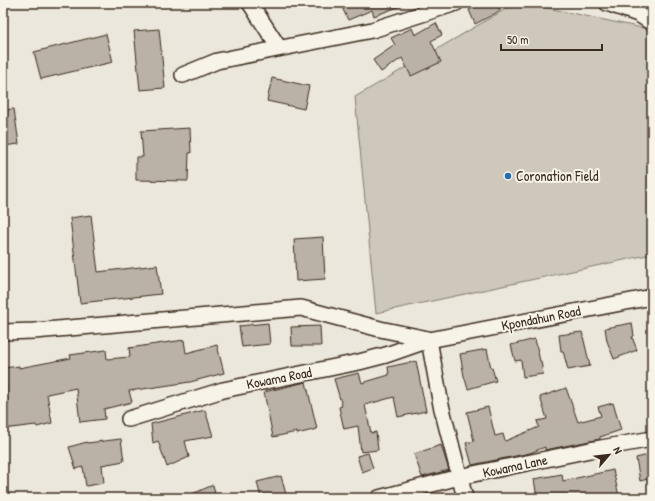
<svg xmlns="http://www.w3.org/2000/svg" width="655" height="501" font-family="'Patrick Hand',sans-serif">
<rect width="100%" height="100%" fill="#ece7dc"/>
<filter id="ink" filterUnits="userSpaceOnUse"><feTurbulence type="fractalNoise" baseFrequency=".025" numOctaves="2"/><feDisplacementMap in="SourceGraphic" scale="8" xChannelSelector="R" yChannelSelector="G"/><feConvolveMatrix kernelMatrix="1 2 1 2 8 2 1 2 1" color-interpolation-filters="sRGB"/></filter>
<g filter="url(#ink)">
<polygon fill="#cec8bc" stroke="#84796d" points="516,3 524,3 652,30 652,254 376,313 355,97"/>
<g fill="#bab2a7" stroke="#3b2a1e">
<polygon points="340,3 405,3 406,4 374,16 372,10 348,20"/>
<polygon points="483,3 496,3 500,11 475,24 469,10"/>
<polygon points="436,23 442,35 431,41 441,62 411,76 402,58 381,72 373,60 395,45 391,38 412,28 415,35"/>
<polygon points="159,29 165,88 140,90 134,31"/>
<polygon points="106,34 113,62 41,79 34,52"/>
<polygon points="272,78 309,86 304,109 267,101"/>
<polygon points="14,109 19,144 3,146 3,110"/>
<polygon points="190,128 191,153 189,153 188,181 136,180 136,157 143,157 141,131"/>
<polygon points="91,215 98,272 157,265 161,294 80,303 70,218"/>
<polygon points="323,237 325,279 296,281 294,239"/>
<polygon points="268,323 270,344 242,347 239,326"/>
<polygon points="632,323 634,336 632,337 637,350 614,359 607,341 605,328"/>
<polygon points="320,326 321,346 292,346 291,327"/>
<polygon points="582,332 590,366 568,370 563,351 561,351 559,335"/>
<polygon points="535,339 540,361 541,361 543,374 523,377 521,360 515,361 511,345"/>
<polygon points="184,340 186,353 217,345 224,373 190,382 129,391 132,402 104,409 105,419 80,422 76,388 47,394 52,423 37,427 36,425 3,429 3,405 8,404 4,368 19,366 19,368 71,358 70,355 106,350 107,359 130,357 129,348"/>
<polygon points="487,349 491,368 492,368 496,381 468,389 464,376 460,354"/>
<polygon points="416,361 426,411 398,417 394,397 365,405 371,433 376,432 378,450 361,452 358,426 344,429 339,407 342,406 334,379 359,373 362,383 389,375 388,367"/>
<polygon points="306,382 317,429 297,434 297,432 273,437 264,392"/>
<polygon points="566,388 578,422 601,416 598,407 613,403 621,430 600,437 600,439 545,450 545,447 530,453 472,465 466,443 474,441 467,412 488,407 495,436 503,434 505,441 539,427 537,421 547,419 540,397"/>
<polygon points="205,410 213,436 185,441 189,457 167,467 158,441 153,443 151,424"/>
<polygon points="121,439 124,461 102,465 104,483 86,486 83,467 76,469 69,447 87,442 87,443"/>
<polygon points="441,445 449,470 422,477 414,454"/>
<polygon points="368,453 373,468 362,472 357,456"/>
<polygon points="652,454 652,478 640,481 636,458"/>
<polygon points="613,470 619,496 610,498 537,498 534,479 562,474 563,481"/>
<polygon points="281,476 287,498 261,498 257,482"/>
<polygon points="213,485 216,498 183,498"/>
</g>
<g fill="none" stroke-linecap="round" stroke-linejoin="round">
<defs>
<g id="minor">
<polyline points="250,3 279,48"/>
<polyline points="607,3 638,14 652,23"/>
<polyline points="183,75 217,61 372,30 456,3"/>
<polyline points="3,332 34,331 301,308 380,329 428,339"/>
<polyline points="429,340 441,405 465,498"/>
<polyline points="129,419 223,390 359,362 386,355 429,340 652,297"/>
<polyline points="379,498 459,477 590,450 652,439"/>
</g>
</defs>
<use href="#minor" stroke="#3b2a1e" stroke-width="18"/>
<use href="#minor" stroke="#f7f3e8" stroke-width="15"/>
</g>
</g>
<circle fill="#1f6fb2" stroke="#f7f3e8" stroke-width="1.5" cx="508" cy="176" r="4"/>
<g text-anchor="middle" stroke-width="4" stroke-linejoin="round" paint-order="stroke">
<g font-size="14" fill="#3b2a1e" stroke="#f7f3e8" text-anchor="start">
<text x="516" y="181">Coronation Field</text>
</g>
<g font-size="14" fill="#3b2a1e" stroke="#f7f3e8">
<text transform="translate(541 318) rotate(-11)" y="5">Kpondahun Road</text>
<text transform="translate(279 378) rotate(-11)" y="5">Kowama Road</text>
<text transform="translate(515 466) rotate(-12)" y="5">Kowama Lane</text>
</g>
</g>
<rect width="655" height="501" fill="none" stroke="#f7f3e8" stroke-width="16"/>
<rect x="8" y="8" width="639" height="485" fill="none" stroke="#3b2a1e" stroke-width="1.5" filter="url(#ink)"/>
<g transform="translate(609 455) rotate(62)" stroke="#f7f3e8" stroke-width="3" paint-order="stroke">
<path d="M0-3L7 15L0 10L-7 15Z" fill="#3b2a1e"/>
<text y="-6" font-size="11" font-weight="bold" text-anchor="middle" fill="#3b2a1e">N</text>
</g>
<path d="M501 44v6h101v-6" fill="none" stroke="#3b2a1e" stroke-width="2"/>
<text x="507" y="44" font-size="12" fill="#3b2a1e" stroke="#f7f3e8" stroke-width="3" paint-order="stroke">50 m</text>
</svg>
